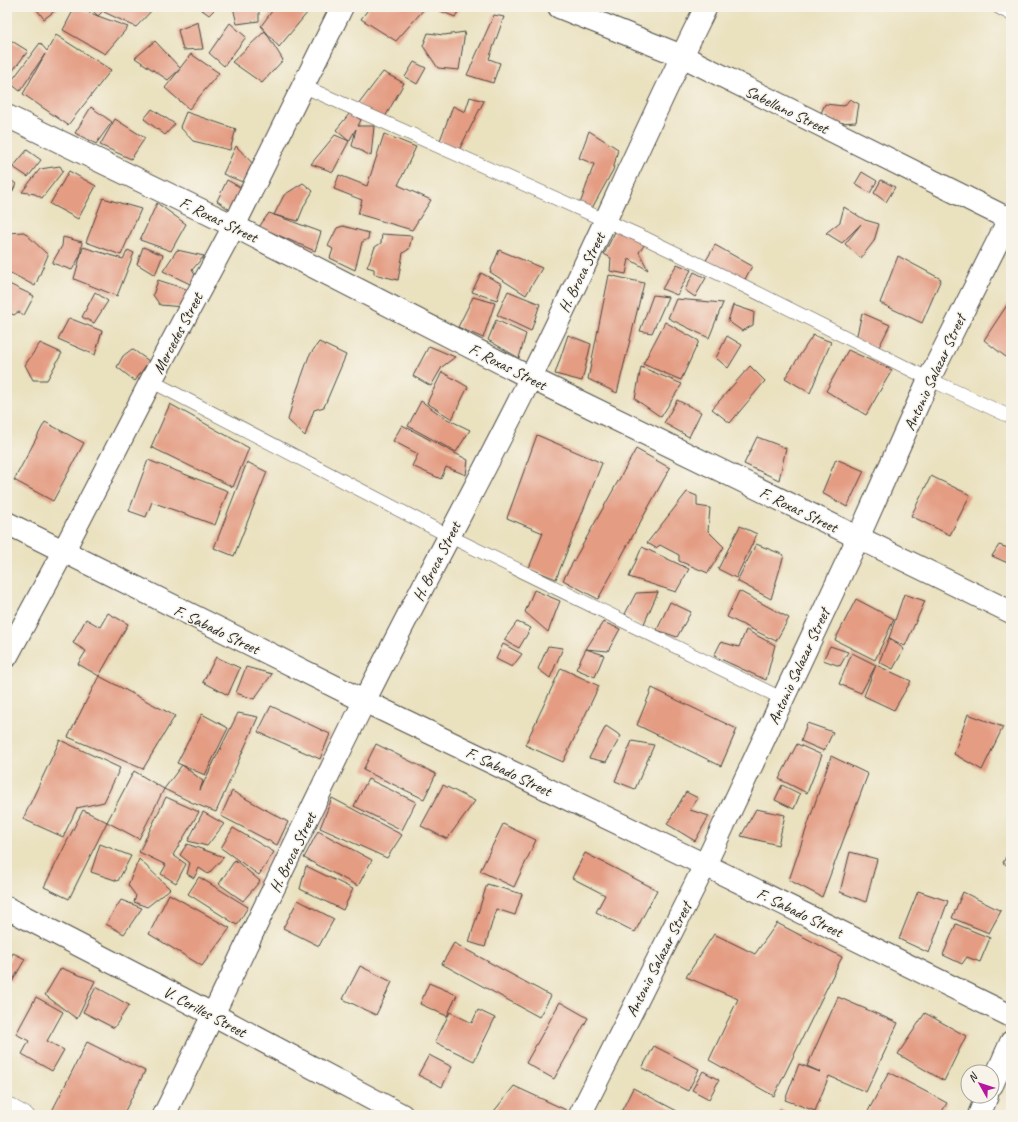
<svg xmlns="http://www.w3.org/2000/svg" width="1018" height="1122" font-family="Caveat,sans-serif">
<rect width="100%" height="100%" fill="#f7f3e8"/>
<filter id="ink" filterUnits="userSpaceOnUse"><feTurbulence type="fractalNoise" baseFrequency=".025" numOctaves="2"/><feDisplacementMap in="SourceGraphic" scale="8" xChannelSelector="R" yChannelSelector="G"/><feConvolveMatrix kernelMatrix="1 2 1 2 8 2 1 2 1" color-interpolation-filters="sRGB"/></filter>
<filter id="wash" filterUnits="userSpaceOnUse"><feTurbulence type="fractalNoise" baseFrequency=".012" numOctaves="4" result="noise"/><feDisplacementMap in="SourceGraphic" scale="16" xChannelSelector="R" yChannelSelector="G"/><feGaussianBlur stdDeviation="0.9" result="paint"/><feColorMatrix in="noise" values="0 0 0 0 0 0 0 0 0 0 0 0 0 0 0 0 0 1.4 0 .05"/><feComposite in="paint" operator="in"/></filter>
<g filter="url(#wash)">
<rect width="100%" height="100%" fill="#eae1bf"/>
<g id="blocks">
<g fill="#e49c83">
<polygon points="35,7 60,7 44,19"/>
<polygon points="75,7 98,16 128,27 105,54 63,30"/>
<polygon points="89,7 107,7 98,16"/>
<polygon points="108,7 155,7 136,27 104,12"/>
<polygon points="198,7 217,7 209,15"/>
<polygon points="233,7 259,7 259,21 237,24"/>
<polygon points="275,7 312,7 279,47 261,26"/>
<polygon points="370,7 426,7 396,41 361,19"/>
<polygon points="435,7 461,7 455,17 433,8"/>
<polygon points="494,15 504,17 489,59 500,63 493,83 467,75"/>
<polygon points="198,22 203,49 183,50 178,30"/>
<polygon points="230,23 246,37 224,66 209,53"/>
<polygon points="265,31 283,60 262,83 232,62"/>
<polygon points="465,32 459,70 438,68 423,46 428,33 444,35"/>
<polygon points="56,35 111,70 68,125 23,94 45,54 20,91 10,83 40,43 47,51"/>
<polygon points="7,38 28,51 7,78"/>
<polygon points="155,41 180,68 191,54 219,73 189,109 165,88 180,69 168,80 135,58"/>
<polygon points="414,62 426,68 417,84 405,77"/>
<polygon points="383,72 404,83 384,119 358,105"/>
<polygon points="470,97 484,101 459,150 439,143 453,106 465,112"/>
<polygon points="850,99 859,104 856,122 840,123 821,113 825,104 844,106"/>
<polygon points="91,107 112,122 96,144 75,133"/>
<polygon points="152,109 175,124 165,135 144,119"/>
<polygon points="186,112 236,129 230,150 193,141 180,127"/>
<polygon points="350,113 361,120 358,126 374,126 371,156 352,146 356,129 349,141 336,130"/>
<polygon points="115,119 145,138 131,159 100,145"/>
<polygon points="7,129 11,133 8,147 7,147"/>
<polygon points="589,131 618,149 613,170 591,210 580,204 594,164 579,158"/>
<polygon points="384,134 416,147 398,185 431,200 412,230 358,214 362,200 334,189 339,175 367,186"/>
<polygon points="335,135 349,141 333,172 311,164"/>
<polygon points="236,146 256,167 245,183 223,174"/>
<polygon points="27,150 41,160 28,177 13,167"/>
<polygon points="60,166 63,171 42,198 35,194 22,192 40,169"/>
<polygon points="69,171 96,186 78,219 50,204"/>
<polygon points="862,172 877,181 870,193 855,184"/>
<polygon points="7,177 16,184 7,203"/>
<polygon points="227,180 245,190 233,212 217,201"/>
<polygon points="881,180 895,187 886,202 874,193"/>
<polygon points="303,183 313,191 305,204 298,221 274,215 284,195"/>
<polygon points="103,198 141,209 121,255 86,242"/>
<polygon points="157,203 186,224 171,251 140,240"/>
<polygon points="844,207 865,220 879,224 874,241 861,258 845,244 861,224 842,243 826,233 840,222"/>
<polygon points="269,213 321,232 315,251 259,227"/>
<polygon points="343,226 369,233 368,239 362,242 355,270 330,258 333,249 328,246 337,228"/>
<polygon points="618,226 646,243 639,252 648,270 629,259 626,274 610,271 611,258 604,254"/>
<polygon points="24,232 48,255 35,286 7,271 7,233"/>
<polygon points="382,234 412,236 409,249 403,253 398,280 374,274 374,269 367,267 375,247 381,243"/>
<polygon points="63,237 82,242 80,256 72,270 52,263 62,246"/>
<polygon points="715,245 752,266 742,285 704,264"/>
<polygon points="83,247 123,259 128,250 134,253 117,296 74,279"/>
<polygon points="143,247 163,255 155,275 137,264"/>
<polygon points="177,250 204,256 192,270 197,278 190,284 163,271"/>
<polygon points="499,250 542,268 526,295 490,272"/>
<polygon points="898,256 941,279 922,323 880,303"/>
<polygon points="677,264 691,270 677,295 662,289"/>
<polygon points="694,272 706,278 695,297 685,290"/>
<polygon points="481,273 502,284 497,300 472,292"/>
<polygon points="609,275 644,283 617,393 588,379"/>
<polygon points="158,280 189,290 183,307 160,305 153,295"/>
<polygon points="7,283 34,296 24,315 18,312 14,315 7,312"/>
<polygon points="508,291 540,304 531,331 497,315"/>
<polygon points="95,292 108,301 94,323 82,317"/>
<polygon points="653,295 668,297 652,333 640,331"/>
<polygon points="473,297 495,303 483,338 458,327"/>
<polygon points="676,299 723,303 709,338 668,318"/>
<polygon points="1011,299 1011,361 984,340"/>
<polygon points="733,305 754,312 753,325 742,331 728,321"/>
<polygon points="862,313 890,325 878,349 856,339"/>
<polygon points="69,318 102,331 95,355 58,339"/>
<polygon points="496,320 526,334 519,358 488,340"/>
<polygon points="665,322 699,341 681,380 643,364"/>
<polygon points="568,335 591,344 582,381 555,374"/>
<polygon points="813,335 831,342 810,393 785,378"/>
<polygon points="727,336 742,345 728,368 716,358"/>
<polygon points="319,342 346,355 324,407 314,410 305,436 288,420 293,401 309,356"/>
<polygon points="40,343 62,353 47,380 33,380 25,365"/>
<polygon points="429,346 455,357 442,367 431,386 413,376"/>
<polygon points="132,349 149,361 135,381 117,367 123,356"/>
<polygon points="848,350 892,370 866,415 826,391"/>
<polygon points="750,366 765,381 730,423 712,409"/>
<polygon points="641,367 682,384 661,417 635,399"/>
<polygon points="442,372 468,387 452,419 427,403"/>
<polygon points="677,400 701,412 689,437 664,423"/>
<polygon points="421,401 445,418 470,430 456,452 408,426"/>
<polygon points="170,404 249,448 233,487 151,447"/>
<polygon points="45,422 84,443 53,501 14,480"/>
<polygon points="402,425 468,460 466,475 446,467 441,479 412,466 418,454 393,441"/>
<polygon points="537,435 602,463 556,579 529,568 543,533 507,518"/>
<polygon points="757,437 786,448 779,480 744,464"/>
<polygon points="636,449 670,468 598,599 563,580"/>
<polygon points="836,459 864,471 847,507 822,493"/>
<polygon points="148,460 228,491 215,525 152,502 146,517 129,511"/>
<polygon points="247,462 267,472 234,556 214,548"/>
<polygon points="931,476 970,495 950,535 911,516"/>
<polygon points="687,492 697,496 697,506 710,508 708,531 724,547 708,573 679,561 679,555 660,545 656,548 647,543"/>
<polygon points="740,526 757,534 736,578 718,569"/>
<polygon points="756,544 784,555 771,599 737,581"/>
<polygon points="999,545 1011,549 1011,561 1010,564 992,556"/>
<polygon points="642,547 689,569 676,592 629,577"/>
<polygon points="534,590 560,601 548,632 525,612"/>
<polygon points="739,591 789,618 776,641 727,617"/>
<polygon points="658,592 643,626 625,614 636,593"/>
<polygon points="904,594 925,601 905,646 889,638"/>
<polygon points="856,599 894,619 875,660 835,640"/>
<polygon points="670,602 691,612 677,637 657,630"/>
<polygon points="108,613 128,624 99,676 78,664 86,651 73,643 86,619 100,627"/>
<polygon points="517,622 531,628 519,648 504,640"/>
<polygon points="603,622 620,629 608,651 586,649"/>
<polygon points="746,630 775,645 766,680 714,656 721,642 739,647"/>
<polygon points="889,638 904,649 893,669 879,662"/>
<polygon points="503,644 522,654 512,667 496,659"/>
<polygon points="548,646 563,648 550,678 538,669"/>
<polygon points="830,646 848,652 840,666 823,660"/>
<polygon points="586,649 604,655 595,677 576,669"/>
<polygon points="852,653 876,665 861,693 839,684"/>
<polygon points="216,657 240,668 228,695 203,682"/>
<polygon points="876,665 911,681 894,710 864,696"/>
<polygon points="246,667 272,674 254,699 236,693"/>
<polygon points="561,668 599,686 563,762 525,745"/>
<polygon points="99,676 175,716 143,769 68,737"/>
<polygon points="652,688 737,729 721,766 637,725"/>
<polygon points="271,706 330,734 320,759 258,732"/>
<polygon points="238,713 258,717 216,812 193,803 164,789 182,765 203,781 200,790"/>
<polygon points="202,714 228,728 205,775 177,763"/>
<polygon points="968,714 1003,727 982,770 954,754"/>
<polygon points="807,723 833,732 824,751 801,741"/>
<polygon points="606,726 621,736 606,762 589,758"/>
<polygon points="60,740 120,768 104,802 77,808 63,837 23,819"/>
<polygon points="632,741 654,745 635,789 615,781"/>
<polygon points="376,744 436,774 424,799 363,770"/>
<polygon points="797,744 822,755 807,793 779,779"/>
<polygon points="831,756 868,774 822,897 789,880"/>
<polygon points="134,771 164,789 139,839 107,822"/>
<polygon points="368,779 416,802 402,830 354,806"/>
<polygon points="443,785 475,801 447,839 421,826"/>
<polygon points="782,785 800,794 794,809 775,800"/>
<polygon points="232,791 288,822 277,845 221,816"/>
<polygon points="686,792 698,798 690,810 709,816 695,841 667,824"/>
<polygon points="166,797 199,812 173,855 186,864 176,883 161,874 166,865 139,852"/>
<polygon points="332,798 402,835 387,858 320,828"/>
<polygon points="756,809 785,815 778,845 741,836"/>
<polygon points="83,810 107,822 69,899 44,887"/>
<polygon points="203,812 224,824 207,846 188,841"/>
<polygon points="503,824 536,840 514,887 480,871"/>
<polygon points="233,828 274,852 259,875 221,848"/>
<polygon points="318,831 372,860 358,886 304,858"/>
<polygon points="100,844 131,856 118,881 91,872"/>
<polygon points="187,844 224,857 208,874 199,868 194,878 187,874 190,863 180,855"/>
<polygon points="1011,846 1011,867 1003,863"/>
<polygon points="850,852 877,859 866,902 840,892"/>
<polygon points="585,853 657,890 635,932 596,912 605,895 572,878"/>
<polygon points="139,859 170,889 147,907 134,902 136,896 128,885"/>
<polygon points="235,860 260,881 243,901 219,884"/>
<polygon points="306,866 353,889 343,910 300,889"/>
<polygon points="199,877 248,907 237,925 188,894"/>
<polygon points="487,884 522,894 515,915 496,909 485,947 469,942"/>
<polygon points="918,891 948,901 929,953 899,939"/>
<polygon points="963,892 1001,911 989,933 952,918"/>
<polygon points="169,894 230,928 202,966 149,934"/>
<polygon points="121,900 142,908 124,934 106,924"/>
<polygon points="298,900 334,919 319,946 283,928"/>
<polygon points="777,923 842,957 774,1096 709,1060 738,999 686,977 714,934 755,954"/>
<polygon points="956,924 990,938 980,962 967,957 962,964 943,955"/>
<polygon points="454,943 551,996 539,1017 442,964"/>
<polygon points="13,953 25,959 12,982 7,979 7,965"/>
<polygon points="360,966 392,982 376,1015 343,999"/>
<polygon points="61,968 95,981 77,1019 45,995"/>
<polygon points="429,983 457,995 447,1016 420,1004"/>
<polygon points="96,987 129,1005 114,1028 83,1012"/>
<polygon points="36,997 63,1012 47,1041 64,1050 52,1071 22,1054 29,1041 16,1034"/>
<polygon points="838,997 898,1023 866,1092 829,1076 815,1111 785,1100 799,1064 820,1072 807,1066"/>
<polygon points="560,1002 588,1018 554,1079 526,1063"/>
<polygon points="478,1010 495,1018 474,1061 435,1042 450,1012 472,1023"/>
<polygon points="925,1013 966,1036 944,1081 898,1054"/>
<polygon points="87,1042 145,1071 123,1115 61,1115 52,1111"/>
<polygon points="654,1046 699,1069 688,1091 642,1068"/>
<polygon points="429,1055 452,1067 442,1087 418,1075"/>
<polygon points="703,1071 719,1080 709,1099 692,1090"/>
<polygon points="889,1072 947,1103 940,1115 866,1115"/>
<polygon points="514,1086 566,1110 563,1115 491,1115"/>
<polygon points="633,1088 677,1111 675,1115 627,1115 621,1112"/>
<polygon points="780,1109 790,1115 778,1115"/>
</g>
</g>
</g>
<g filter="url(#ink)">
<use href="#blocks" fill-opacity="0" stroke="#484641" stroke-width="1"/>
<g fill="none" stroke-linecap="round" stroke-linejoin="round">
<defs>
<g id="service">
<polyline points="998,7 1011,14"/>
<polyline points="303,86 647,239 742,285 929,379 1011,417"/>
<polyline points="151,381 449,536 783,699"/>
<polyline points="7,1103 28,1115"/>
</g>
<g id="minor">
<polyline points="559,7 682,56 1011,220"/>
<polyline points="7,116 234,226 531,378 1011,612"/>
<polyline points="7,523 364,701 705,865 1011,1016"/>
<polyline points="7,656 63,552 151,381 234,226 342,7"/>
<polyline points="7,908 214,1015 402,1115"/>
<path d="M164,1115c68,-137 132,-276 200,-413 54,-109 113,-216 167,-325 61,-122 114,-248 175,-370"/>
<polyline points="580,1115 705,865 858,538 929,379 1011,215"/>
</g>
<g id="tertiary">
<polyline points="992,1085 1011,1042"/>
<polyline points="979,1115 987,1096"/>
</g>
</defs>
<use href="#service" stroke="#484641" stroke-width="14"/>
<use href="#minor" stroke="#484641" stroke-width="24"/>
<use href="#tertiary" stroke="#484641" stroke-width="24"/>
<use href="#service" stroke="#fff" stroke-width="13"/>
<use href="#minor" stroke="#fff" stroke-width="22"/>
<use href="#tertiary" stroke="#fff" stroke-width="22"/>
</g>
</g>
<g text-anchor="middle" stroke-width="3" stroke-linejoin="round" paint-order="stroke">
<g font-size="16" fill="#2b2b2b" stroke="#f7f3e8">
<text transform="translate(787 109) rotate(26)" y="6">Sabellano Street</text>
<text transform="translate(219 219) rotate(26)" y="6">F. Roxas Street</text>
<text transform="translate(581 272) rotate(-64)" y="6">H. Broca Street</text>
<text transform="translate(177 333) rotate(-62)" y="6">Mercedes Street</text>
<text transform="translate(508 366) rotate(27)" y="6">F. Roxas Street</text>
<text transform="translate(934 372) rotate(-65)" y="6">Antonio Salazar Street</text>
<text transform="translate(799 509) rotate(26)" y="6">F. Roxas Street</text>
<text transform="translate(436 561) rotate(-63)" y="6">H. Broca Street</text>
<text transform="translate(217 629) rotate(26)" y="6">F. Sabado Street</text>
<text transform="translate(798 666) rotate(-65)" y="6">Antonio Salazar Street</text>
<text transform="translate(509 771) rotate(26)" y="6">F. Sabado Street</text>
<text transform="translate(292 852) rotate(-64)" y="6">H. Broca Street</text>
<text transform="translate(800 912) rotate(26)" y="6">F. Sabado Street</text>
<text transform="translate(658 959) rotate(-63)" y="6">Antonio Salazar Street</text>
<text transform="translate(205 1011) rotate(28)" y="6">V. Cerilles Street</text>
</g>
</g>
<rect width="1018" height="1122" fill="none" stroke="#f7f3e8" stroke-width="24"/>
<g transform="translate(980 1084) rotate(309)"><circle r="19" fill="#f7f3e8" stroke="#a5a39c"/>
<path d="M0-3L7 15L0 10L-7 15Z" fill="#b5179e"/>
<text y="-6" font-size="11" font-weight="bold" text-anchor="middle" fill="#2b2b2b">N</text>
</g>
</svg>
